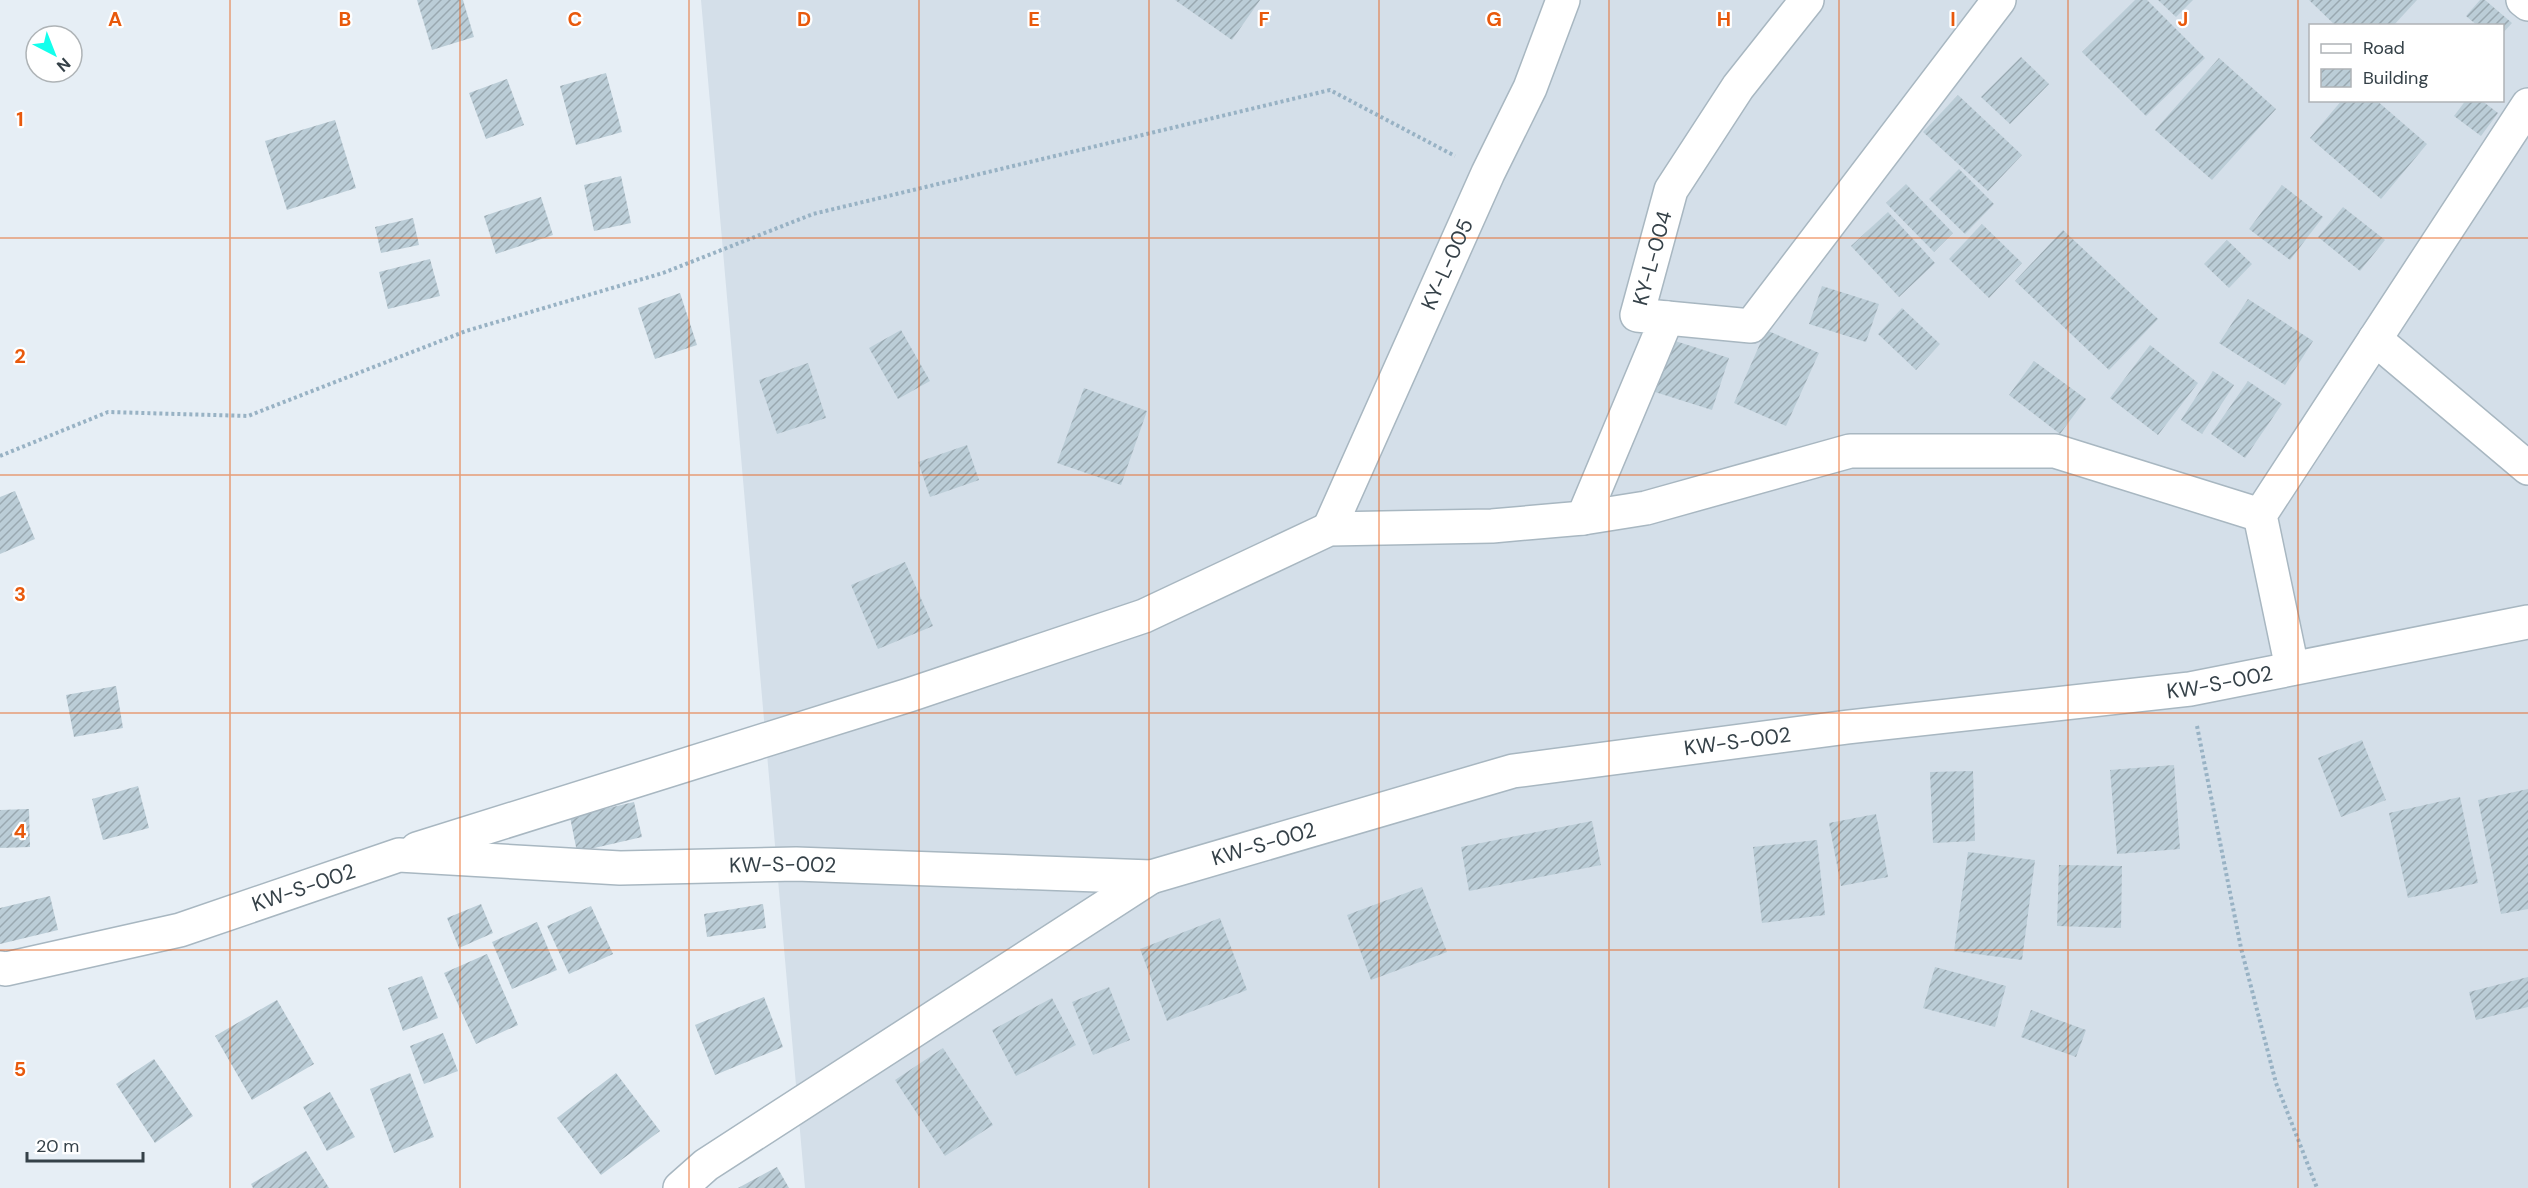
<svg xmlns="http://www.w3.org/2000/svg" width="2528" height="1188" font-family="'DM Sans',sans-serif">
<defs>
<pattern id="building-hatch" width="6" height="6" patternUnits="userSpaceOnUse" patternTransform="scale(1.5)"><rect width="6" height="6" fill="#bbcdd7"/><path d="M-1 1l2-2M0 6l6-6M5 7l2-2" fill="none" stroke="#99a8b0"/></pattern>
</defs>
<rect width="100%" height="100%" fill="#e6eef5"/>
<path fill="#d4dfe9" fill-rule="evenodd" d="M701,0h1827v1188h-1723zM2310,26h192v74h-192z"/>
<g fill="url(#building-hatch)">
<polygon points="417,0 463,0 474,37 432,50"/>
<polygon points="1175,0 1260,0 1232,40"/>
<polygon points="2135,0 2147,0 2205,58 2146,116 2082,52"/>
<polygon points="2158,0 2193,0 2176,17"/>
<polygon points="2309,0 2417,0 2393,26 2336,26"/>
<polygon points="2480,0 2485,0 2512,23 2502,34 2502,26 2478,26 2466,16"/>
<polygon points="2021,57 2049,84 2010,124 1981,97"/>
<polygon points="2219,58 2276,109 2212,180 2155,130"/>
<polygon points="606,73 622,132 576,145 560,86"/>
<polygon points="507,79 524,125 486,139 469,93"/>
<polygon points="1958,95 2022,155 1988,191 1923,132"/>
<polygon points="2342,100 2376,100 2427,144 2381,199 2310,138"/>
<polygon points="2466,100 2481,100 2498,113 2481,136 2454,116"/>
<polygon points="335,120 356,188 287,210 265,141"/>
<polygon points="1959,169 1994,204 1965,234 1929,199"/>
<polygon points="621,176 631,223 594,231 584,185"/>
<polygon points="1906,184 1953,233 1934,252 1886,203"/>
<polygon points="2282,185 2323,217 2290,260 2249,229"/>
<polygon points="541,197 553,235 496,254 484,216"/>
<polygon points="2343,207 2385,240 2360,271 2318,237"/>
<polygon points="1888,212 1935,263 1899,297 1851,246"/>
<polygon points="413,218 419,245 381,253 375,227"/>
<polygon points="1982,224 2022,263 1989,298 1949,259"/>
<polygon points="2063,230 2158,319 2109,370 2015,281"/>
<polygon points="2227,240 2252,264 2229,288 2204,264"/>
<polygon points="430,259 440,296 388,309 379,272"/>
<polygon points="1822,286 1879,304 1866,342 1809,324"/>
<polygon points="680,293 697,345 655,359 638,308"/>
<polygon points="2248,299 2313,341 2285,385 2219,343"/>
<polygon points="1902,308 1940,344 1916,370 1878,334"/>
<polygon points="901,330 930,381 898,399 869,348"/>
<polygon points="1766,330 1819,353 1786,426 1734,403"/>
<polygon points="1672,340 1729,358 1712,410 1655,392"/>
<polygon points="2150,345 2198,383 2158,435 2110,398"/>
<polygon points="2034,361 2086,399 2060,434 2009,395"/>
<polygon points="808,363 826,418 777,434 759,380"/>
<polygon points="2213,371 2234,385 2202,434 2181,420"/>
<polygon points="2248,381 2282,404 2245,458 2211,434"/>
<polygon points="1084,388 1147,411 1121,485 1057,463"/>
<polygon points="967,445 979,480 930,497 918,462"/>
<polygon points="15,491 35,539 0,554 0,497"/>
<polygon points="905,562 933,626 878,649 851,585"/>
<polygon points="116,686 123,728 74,737 66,695"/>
<polygon points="2362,740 2386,800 2341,817 2318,758"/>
<polygon points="2174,765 2180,849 2117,854 2110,770"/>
<polygon points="1973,771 1975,841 1933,843 1930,772"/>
<polygon points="138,786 149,828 103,840 92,799"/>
<polygon points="2528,789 2528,909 2501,914 2478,800"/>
<polygon points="2460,797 2478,883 2408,898 2389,813"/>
<polygon points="634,802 642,837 577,852 570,817"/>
<polygon points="29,809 30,847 0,848 0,810"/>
<polygon points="1876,814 1888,877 1841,886 1829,823"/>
<polygon points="1592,821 1601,865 1469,891 1461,847"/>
<polygon points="1817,840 1825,915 1762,923 1753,847"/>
<polygon points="1968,852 2035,860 2022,960 1954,951"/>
<polygon points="2059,865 2122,866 2121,928 2057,926"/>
<polygon points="1422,887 1447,952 1371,980 1347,915"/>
<polygon points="50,896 58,930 0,944 0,908"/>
<polygon points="481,904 493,933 459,948 447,918"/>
<polygon points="763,904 766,928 707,937 704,914"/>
<polygon points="591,906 613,954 569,974 547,926"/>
<polygon points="1220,918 1247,990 1167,1021 1140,949"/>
<polygon points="537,922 557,970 512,989 492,942"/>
<polygon points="487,954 518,1025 476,1044 444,973"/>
<polygon points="1935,967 2006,986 1995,1027 1923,1008"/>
<polygon points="422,976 438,1018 403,1031 388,988"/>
<polygon points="2528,977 2528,1007 2476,1020 2469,992"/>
<polygon points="1109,987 1130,1040 1093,1055 1072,1002"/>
<polygon points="764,997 783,1047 715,1075 695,1025"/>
<polygon points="1052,998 1076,1045 1016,1076 992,1030"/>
<polygon points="277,1000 314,1064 252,1100 215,1036"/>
<polygon points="2031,1010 2086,1030 2076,1057 2021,1037"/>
<polygon points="443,1033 458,1071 424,1084 410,1046"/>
<polygon points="943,1048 993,1125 945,1156 895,1080"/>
<polygon points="154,1059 193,1116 155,1143 116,1084"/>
<polygon points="410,1073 434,1137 394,1153 370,1089"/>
<polygon points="616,1073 660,1131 601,1175 557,1118"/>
<polygon points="330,1092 355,1137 327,1151 303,1107"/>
<polygon points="306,1151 329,1188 253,1188 251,1184"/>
<polygon points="777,1167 789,1188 738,1188"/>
</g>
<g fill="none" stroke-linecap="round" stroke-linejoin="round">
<defs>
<g id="minor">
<polyline points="2523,0 2528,4"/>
<polyline points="1667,318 1751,326 1999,0"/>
<polyline points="2375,339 2528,468"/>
<path id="s1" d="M1583,518l84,-200 -30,-3 34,-125 67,-103 69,-87"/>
<path id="s2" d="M1329,529l159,-356 42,-85 33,-88"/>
<polyline points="2292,668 2260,515 2528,105"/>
<polyline points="417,849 909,695 1144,616 1329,529 1492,526 1583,518 1646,508 1850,451 2055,451 2260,515"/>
<path id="s3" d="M0,968l6,1 174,-39 219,-75 221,13 176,-4 355,13 362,-106 335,-44 342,-38 338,-67"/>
<polyline points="680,1188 706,1165 1151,877"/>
</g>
</defs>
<use href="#minor" stroke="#a8b7c1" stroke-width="36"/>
<g stroke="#98b2c4" stroke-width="4" stroke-dasharray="3 3" stroke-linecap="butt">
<polyline points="0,456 108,412 248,416 466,331 663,273 813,214 1330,90 1455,156"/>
<polyline points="2197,726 2241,948 2276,1083 2317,1188"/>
</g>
<use href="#minor" stroke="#fff" stroke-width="33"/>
</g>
<path fill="none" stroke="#e8590c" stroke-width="1.5" stroke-opacity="0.55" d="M230,0v1188M460,0v1188M689,0v1188M919,0v1188M1149,0v1188M1379,0v1188M1609,0v1188M1839,0v1188M2068,0v1188M2298,0v1188M0,238h2528M0,475h2528M0,713h2528M0,950h2528"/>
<g text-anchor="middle" stroke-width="4.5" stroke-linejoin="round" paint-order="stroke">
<g font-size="21" fill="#354148" stroke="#fff">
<text dy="7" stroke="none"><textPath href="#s1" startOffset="306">KY-L-004</textPath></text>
<text dy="7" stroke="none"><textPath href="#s2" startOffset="290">KY-L-005</textPath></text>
<text dy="7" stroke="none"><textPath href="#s3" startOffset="2258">KW-S-002</textPath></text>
<text dy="7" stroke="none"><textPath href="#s3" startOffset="1772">KW-S-002</textPath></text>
<text dy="7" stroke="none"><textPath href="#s3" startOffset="1286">KW-S-002</textPath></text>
<text dy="7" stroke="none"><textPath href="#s3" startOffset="800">KW-S-002</textPath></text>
<text dy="7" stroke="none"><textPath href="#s3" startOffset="315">KW-S-002</textPath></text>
</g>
</g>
<g font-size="20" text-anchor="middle" font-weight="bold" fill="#e8590c" stroke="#fff" stroke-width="4.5" stroke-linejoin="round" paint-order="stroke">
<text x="115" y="26">A</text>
<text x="345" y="26">B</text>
<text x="575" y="26">C</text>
<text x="804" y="26">D</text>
<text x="1034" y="26">E</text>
<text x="1264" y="26">F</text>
<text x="1494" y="26">G</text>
<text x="1724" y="26">H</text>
<text x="1953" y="26">I</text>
<text x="2183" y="26">J</text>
<text x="20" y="126">1</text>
<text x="20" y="363">2</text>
<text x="20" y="601">3</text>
<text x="20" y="838">4</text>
<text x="20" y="1076">5</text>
</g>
<rect x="2309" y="24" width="195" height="78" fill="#ffffff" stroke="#aeb3b6" stroke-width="1.5"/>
<rect x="2321" y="44" width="30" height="9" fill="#ffffff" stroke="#aeb3b6" stroke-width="1.5"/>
<text x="2363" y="54" font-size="18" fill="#354148">Road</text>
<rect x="2321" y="69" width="30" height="18" fill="url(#building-hatch)" stroke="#aeb3b6" stroke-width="1.5"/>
<text x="2363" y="84" font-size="18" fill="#354148">Building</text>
<g transform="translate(54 54) rotate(138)"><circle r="28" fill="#ffffff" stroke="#aeb3b6" stroke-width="1.5"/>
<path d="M0-4.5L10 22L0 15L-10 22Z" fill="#13ffec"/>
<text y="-9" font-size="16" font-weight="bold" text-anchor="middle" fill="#354148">N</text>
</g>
<path d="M27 1152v9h116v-9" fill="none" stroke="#354148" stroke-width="3"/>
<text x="36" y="1152" font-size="18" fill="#354148" stroke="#ffffff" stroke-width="4.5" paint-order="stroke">20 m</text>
</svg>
